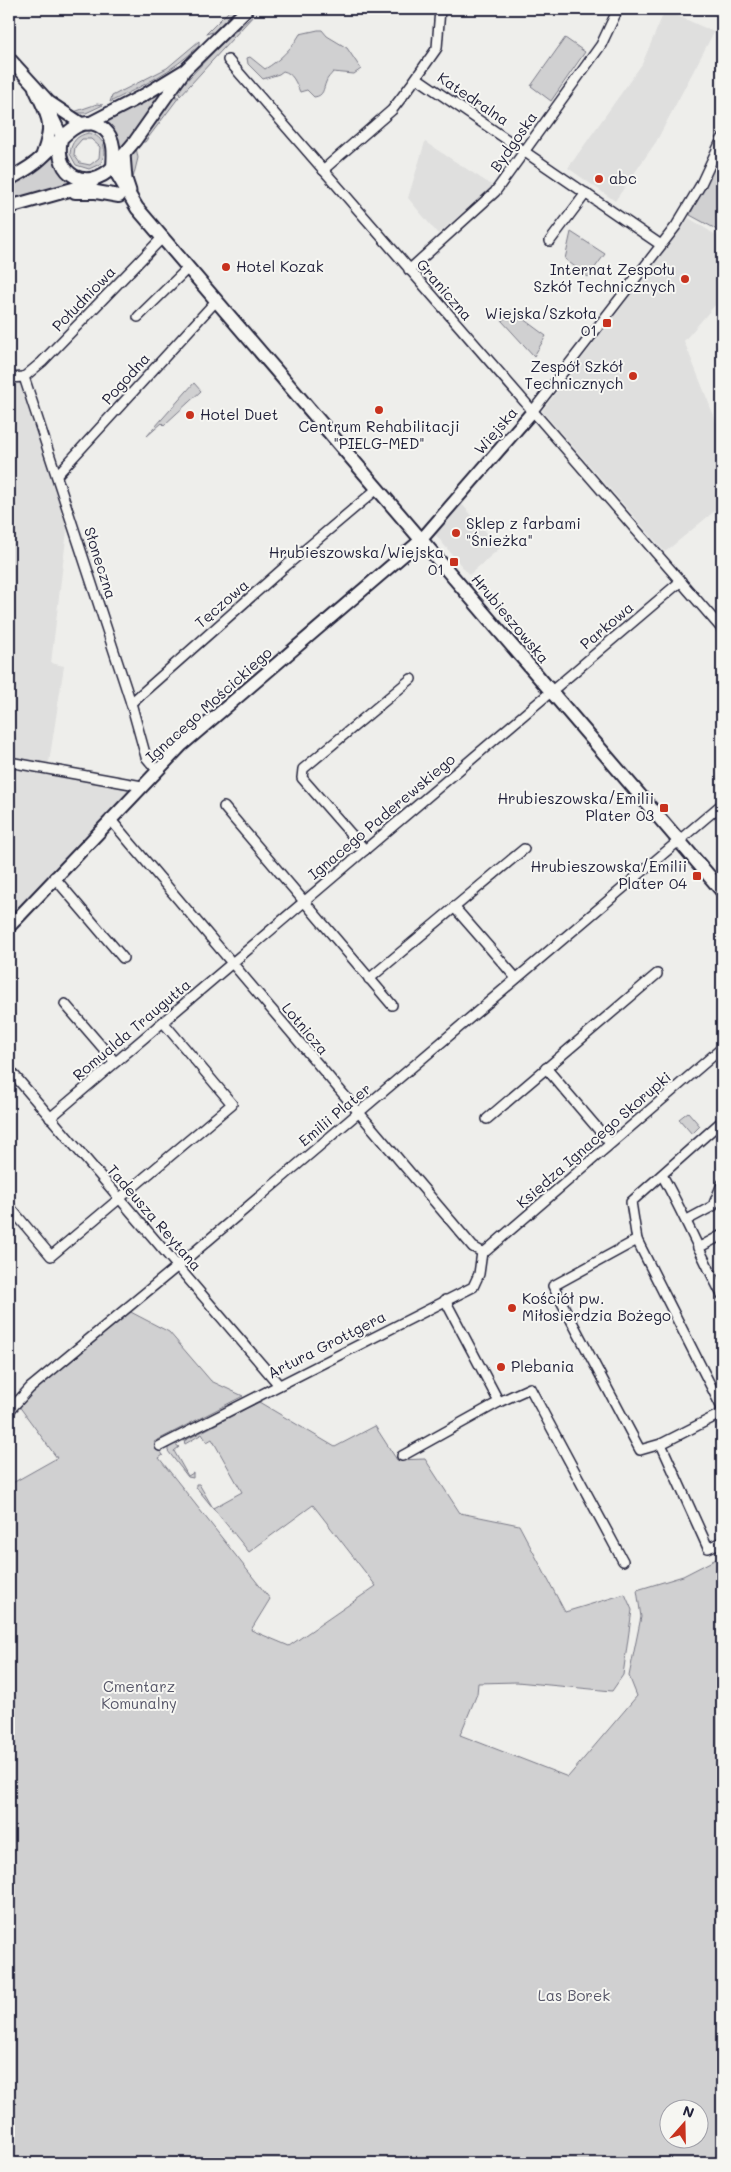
<svg xmlns="http://www.w3.org/2000/svg" width="731" height="2172" font-family="Mali,sans-serif">
<rect width="100%" height="100%" fill="#eeeeeb"/>
<filter id="ink" filterUnits="userSpaceOnUse"><feTurbulence type="fractalNoise" baseFrequency=".02" numOctaves="2"/><feDisplacementMap in="SourceGraphic" scale="10" xChannelSelector="R" yChannelSelector="G"/><feConvolveMatrix kernelMatrix="1 2 1 2 8 2 1 2 1" color-interpolation-filters="sRGB"/></filter>
<g filter="url(#ink)">
<g fill="#dfdfde">
<polygon points="665,10 714,32 656,142 615,201 568,168 642,64"/>
<polygon points="425,142 493,186 438,234 408,198"/>
<polygon points="689,218 722,239 722,297 684,341 722,436 722,505 665,552 542,411"/>
<polygon points="25,377 69,514 51,663 64,666 48,769 142,786 9,927 9,379"/>
<polygon points="461,503 500,548 469,575 435,534"/>
</g>
<g fill="#d0d0d1" stroke="#797986" fill-rule="evenodd">
<polygon points="231,9 236,9 213,32 206,34"/>
<path d="M254,15l-74,81 -2,-6c24,-26 48,-52 76,-75z"/>
<path d="M318,30h4l5,6 20,12 14,21 -7,5 -21,-2c-2,3 -6,6 -7,10 -3,7 -2,14 -12,15l-7,-7 -7,2c-4,-9 -7,-19 -17,-21l-4,3 -16,5 -15,-15 -1,-6 3,-1 15,12c14,-8 27,-21 35,-35z"/>
<polygon points="565,38 585,52 551,101 531,86"/>
<path d="M199,41v5c-27,26 -57,40 -89,56l2,-6 55,-28z"/>
<polygon points="166,90 120,152 116,136 101,121"/>
<polygon points="173,97 179,97 145,142 140,142"/>
<polygon points="97,104 103,105 86,113 71,113"/>
<path d="M89,133c16,4 19,18 11,31l-11,5 -13,-4 -6,-11c1,-12 7,-19 19,-21zM82,139h9l9,8 -1,11 -9,7 -10,-2 -6,-8 1,-8z"/>
<polygon points="136,147 138,158 132,182 130,158"/>
<polygon points="722,147 722,236 714,228 690,215"/>
<polygon points="56,154 77,182 9,200 9,185 33,172"/>
<polygon points="571,232 605,254 588,277 565,259"/>
<polygon points="511,310 546,336 534,356 502,321"/>
<polygon points="194,383 201,391 164,425 162,423 147,436"/>
<polygon points="688,1112 700,1126 692,1134 679,1119"/>
<path d="M125,1309l44,23 42,49 32,15 -89,46 9,13 -4,3 111,141 -19,31 38,16 87,-60 -63,-81 -64,47 -53,-65v-3h3l14,24 29,-16 -30,-53 -5,3 -5,-8 -17,10 -1,-3 75,-39 76,45 40,-21 22,34 28,-1 35,54 59,12 46,87 60,-18 7,16 -9,65 -11,16 -95,-9 -39,1 -1,11 -17,41 108,42 69,-81 -8,-20 12,-59 -4,-27 46,-14 39,-20v607h-713v-678l48,-27 -41,-56zM668,2110h30v30h-30z"/>
<polygon points="174,1443 179,1447 174,1451 188,1476 193,1473 193,1478 188,1477 168,1451 168,1446"/>
</g>
<g fill="none" stroke-linecap="round" stroke-linejoin="round">
<defs>
<g id="minor">
<polyline points="228,60 722,629"/>
<polyline points="417,78 661,245"/>
<polyline points="323,170 392,110 411,85 437,48 440,9"/>
<polyline points="550,241 586,193"/>
<polyline points="409,270 495,192 601,45 618,9"/>
<polyline points="138,317 188,268"/>
<polyline points="24,377 42,362 162,238"/>
<polyline points="9,378 24,377 131,703 146,757 157,770"/>
<polyline points="532,412 676,226 700,186 722,139"/>
<polyline points="57,475 216,301"/>
<polyline points="131,703 287,565 377,489"/>
<polyline points="9,762 142,786"/>
<polyline points="224,807 392,1005"/>
<polyline points="110,819 473,1247 482,1252"/>
<polyline points="365,850 302,778 303,769 411,679"/>
<polyline points="54,877 123,958"/>
<polyline points="454,907 516,978"/>
<polyline points="369,979 524,849"/>
<polyline points="65,1004 115,1062"/>
<polyline points="546,1068 610,1143"/>
<polyline points="9,1069 279,1385"/>
<polyline points="50,1118 681,581"/>
<polyline points="487,1119 657,974"/>
<path d="M662,1175c22,39 39,80 60,120"/>
<polyline points="9,1206 51,1256 232,1104 163,1022"/>
<polyline points="687,1220 713,1206 722,1184"/>
<polyline points="637,1240 631,1202 722,1121"/>
<polyline points="698,1248 722,1235"/>
<polyline points="482,1252 486,1251 722,1048"/>
<polyline points="445,1300 499,1402 530,1388 623,1561"/>
<polyline points="722,1408 637,1240 553,1286 640,1450 661,1444 722,1413"/>
<polyline points="9,1411 30,1388 185,1260 722,804"/>
<polyline points="661,1444 708,1548 722,1542"/>
<polyline points="160,1446 473,1287 479,1274 482,1252"/>
<polyline points="402,1456 499,1402"/>
</g>
<g id="tertiary">
<polyline points="9,58 49,102 82,124"/>
<polyline points="46,104 62,137"/>
<polyline points="88,124 144,95 185,70 247,9"/>
<polyline points="124,154 126,179 130,191"/>
<polyline points="113,167 135,141 183,73"/>
<polyline points="9,927 182,745 421,540 532,412"/>
</g>
<g id="secondary">
<path d="M35,88c13,29 20,34 8,66"/>
<polyline points="113,167 137,208 722,891"/>
<path d="M9,179c11,-6 23,-12 32,-21 17,-14 39,-50 64,-28 10,9 9,24 8,37 -26,26 -60,8 -52,-28"/>
<polyline points="75,192 96,192 119,196"/>
<polyline points="9,207 80,187 93,181"/>
</g>
</defs>
<use href="#minor" stroke="#22223b" stroke-width="12"/>
<use href="#tertiary" stroke="#22223b" stroke-width="15"/>
<use href="#secondary" stroke="#22223b" stroke-width="16"/>
<use href="#minor" stroke="#f6f6f2" stroke-width="9"/>
<use href="#tertiary" stroke="#f6f6f2" stroke-width="11"/>
<use href="#secondary" stroke="#f6f6f2" stroke-width="12"/>
</g>
</g>
<g fill="#c8321e" stroke="#f6f6f2" stroke-width="2">
<circle cx="599" cy="179" r="5"/>
<circle cx="226" cy="267" r="5"/>
<circle cx="685" cy="279" r="5"/>
<rect x="602" y="318" width="10" height="10" rx="2.5"/>
<circle cx="633" cy="376" r="5"/>
<circle cx="379" cy="410" r="5"/>
<circle cx="190" cy="415" r="5"/>
<circle cx="456" cy="533" r="5"/>
<rect x="449" y="557" width="10" height="10" rx="2.5"/>
<rect x="659" y="803" width="10" height="10" rx="2.5"/>
<rect x="692" y="871" width="10" height="10" rx="2.5"/>
<circle cx="512" cy="1308" r="5"/>
<circle cx="501" cy="1367" r="5"/>
</g>
<g text-anchor="middle" stroke-width="4" stroke-linejoin="round" paint-order="stroke">
<g font-size="15" fill="#22223b" stroke="#f6f6f2">
<text transform="translate(473 99) rotate(34)" y="5">Katedralna</text>
<text transform="translate(514 142) rotate(-55)" y="5">Bydgoska</text>
<text transform="translate(444 290) rotate(49)" y="5">Graniczna</text>
<text transform="translate(84 299) rotate(-46)" y="5">Południowa</text>
<text transform="translate(126 379) rotate(-48)" y="5">Pogodna</text>
<text transform="translate(496 431) rotate(-49)" y="5">Wiejska</text>
<text transform="translate(100 563) rotate(72)" y="5">Słoneczna</text>
<text transform="translate(222 604) rotate(-41)" y="5">Tęczowa</text>
<text transform="translate(510 619) rotate(50)" y="5">Hrubieszowska</text>
<text transform="translate(607 626) rotate(-40)" y="5">Parkowa</text>
<text transform="translate(209 705) rotate(-42)" y="5">Ignacego Mościckiego</text>
<text transform="translate(382 817) rotate(-40)" y="5">Ignacego Paderewskiego</text>
<text transform="translate(305 1029) rotate(50)" y="5">Lotnicza</text>
<text transform="translate(132 1030) rotate(-40)" y="5">Romualda Traugutta</text>
<text transform="translate(335 1115) rotate(-40)" y="5">Emilii Plater</text>
<text transform="translate(594 1140) rotate(-41)" y="5">Księdza Ignacego Skorupki</text>
<text transform="translate(154 1218) rotate(49)" y="5">Tadeusza Reytana</text>
<text transform="translate(327 1345) rotate(-27)" y="5">Artura Grottgera</text>
</g>
<g font-size="15" fill="#22223b" stroke="#f6f6f2" text-anchor="start">
<text x="609" y="184">abc</text>
<text x="236" y="272">Hotel Kozak</text>
<text x="675" y="275" text-anchor="end">Internat Zespołu<tspan x="675" dy="17">Szkół Technicznych</tspan></text>
<text x="597" y="319" text-anchor="end">Wiejska/Szkoła<tspan x="597" dy="17">01</tspan></text>
<text x="623" y="372" text-anchor="end">Zespół Szkół<tspan x="623" dy="17">Technicznych</tspan></text>
<text x="200" y="420">Hotel Duet</text>
<text x="379" y="432" text-anchor="middle">Centrum Rehabilitacji<tspan x="379" dy="17">"PIELG-MED"</tspan></text>
<text x="466" y="529">Sklep z farbami<tspan x="466" dy="17">"Śnieżka"</tspan></text>
<text x="444" y="558" text-anchor="end">Hrubieszowska/Wiejska<tspan x="444" dy="17">01</tspan></text>
<text x="654" y="804" text-anchor="end">Hrubieszowska/Emilii<tspan x="654" dy="17">Plater 03</tspan></text>
<text x="687" y="872" text-anchor="end">Hrubieszowska/Emilii<tspan x="687" dy="17">Plater 04</tspan></text>
<text x="522" y="1304">Kościół pw.<tspan x="522" dy="17">Miłosierdzia Bożego</tspan></text>
<text x="511" y="1372">Plebania</text>
</g>
<g font-size="15" fill="#565668" stroke="#f6f6f2">
<text x="139" y="1692">Cmentarz<tspan x="139" dy="17">Komunalny</tspan></text>
<text x="574" y="2001">Las Borek</text>
</g>
</g>
<rect width="731" height="2172" fill="none" stroke="#f6f6f2" stroke-width="30"/>
<rect x="15" y="15" width="701" height="2142" fill="none" stroke="#22223b" stroke-width="2" filter="url(#ink)"/>
<g transform="translate(684 2124) rotate(20)"><circle r="24" fill="#f6f6f2" stroke="#a1a1a9"/>
<path d="M0-4L9 19L0 12L-9 19Z" fill="#c8321e"/>
<text y="-8" font-size="14" font-weight="bold" text-anchor="middle" fill="#22223b">N</text>
</g>
</svg>
